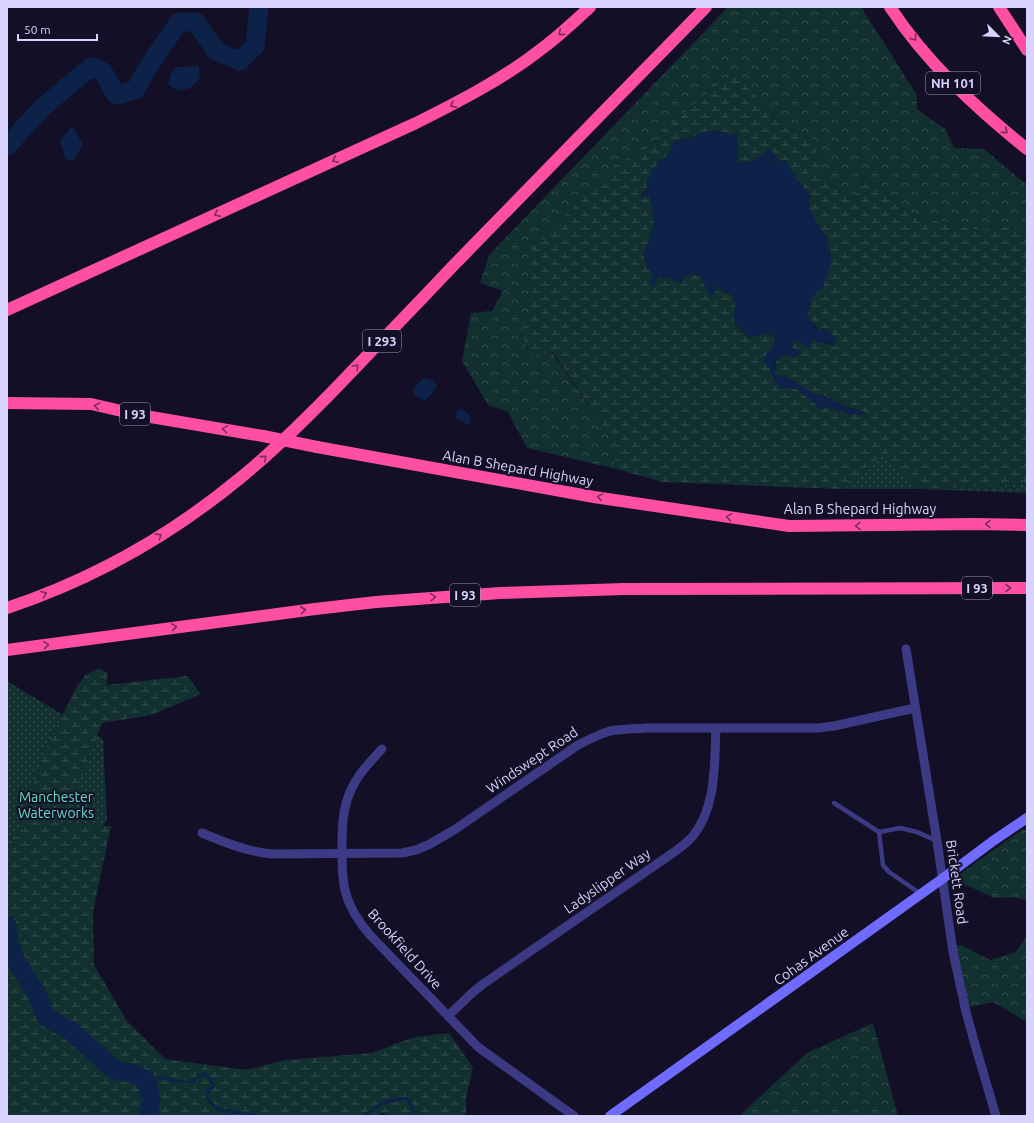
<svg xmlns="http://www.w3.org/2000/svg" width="1034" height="1123" font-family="Ubuntu,sans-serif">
<defs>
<pattern id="grass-dots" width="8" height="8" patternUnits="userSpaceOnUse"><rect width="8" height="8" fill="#12302f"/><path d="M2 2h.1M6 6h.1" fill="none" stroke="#344d4e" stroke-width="1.8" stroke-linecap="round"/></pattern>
<pattern id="forest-crowns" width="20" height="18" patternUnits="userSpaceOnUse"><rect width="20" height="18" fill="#12302f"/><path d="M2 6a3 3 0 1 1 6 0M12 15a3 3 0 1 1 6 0" fill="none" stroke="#344d4e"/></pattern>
<pattern id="wetland-marsh" width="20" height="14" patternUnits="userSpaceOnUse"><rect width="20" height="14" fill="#12302f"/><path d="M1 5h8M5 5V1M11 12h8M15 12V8" fill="none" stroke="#344d4e"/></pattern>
</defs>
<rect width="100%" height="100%" fill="#130f26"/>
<g fill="url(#grass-dots)">
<polygon points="883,454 920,489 1027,484 1027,493 920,489 841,489"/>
<polygon points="7,681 103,739 107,820 37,921 7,1116"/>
</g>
<g fill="url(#forest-crowns)">
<polygon points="728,7 861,7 917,95 917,109 946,130 954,148 984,149 1027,185 1027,230 1001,226 978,230 911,216 864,176 852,199 824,179 813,140 784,126 743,82 731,75 662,131 646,150 617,163 528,273 530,316 522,331 529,356 552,352 614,443 616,469 527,448 508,412 488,405 462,361 471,313 492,311 503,291 480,283 489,255"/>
<polygon points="1023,829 1027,830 1027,900 1012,897 994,898 962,883 960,874"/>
<polygon points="1027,936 1027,1022 993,1002 965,1008 952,946 961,945 990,960 1016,952"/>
<polygon points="873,1023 898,1116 739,1116 807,1053"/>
</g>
<g fill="url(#wetland-marsh)" fill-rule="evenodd">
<path d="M731,75l12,7 41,44 29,14 11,39 28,20 12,-23 47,40 67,14 23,-4 26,4v254l-107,5 -37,-34 -42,34 -178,-7 -47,-13 -2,-26 -61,-91 -24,4 -7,-25 8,-15 -2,-43 4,-23 85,-87 29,-13 16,-19zM717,131l13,4 8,27c14,2 21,-4 32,-12l9,12 20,20 11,13v16l17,28 -4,48 -11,9 -5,19 12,16 15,15 -21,-7 -17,2 -5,6 10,5 -15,3 -10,5 -1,15 17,5 18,13 17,4 17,9 21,6 -5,3 -12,-2 -21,-6 -10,-2 -20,-16 -18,-2 -7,-12 -2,-8 -5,-10 7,-9 4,-9 -7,-6 -20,5 -15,-16c1,-21 5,-25 -15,-36l-8,10 -11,-21h-12l-9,8 -11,-5 -15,-2 -6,-11 -4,-11 5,-9 3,-13 4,-5c-3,-11 -2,-21 -5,-31l-9,-2 6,-5 5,-14 6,-10 10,-9 7,-15 15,-3 13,-6z"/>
<polygon points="100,669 108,673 106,685 187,676 201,694 151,715 102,723 77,789 58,824 111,826 93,912 94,965 127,1021 165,1059 246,1070 286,1060 371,1053 415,1037 449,1033 473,1067 466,1099 466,1116 389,1116 383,1113 378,1116 7,1116 7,858 24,814 42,757 76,688 86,674"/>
</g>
<g fill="#0c2248">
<polygon points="199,66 200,79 190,88 179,91 168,85 171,73 177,67"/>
<polygon points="72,126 83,144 73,162 65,158 60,141"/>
<path d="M717,131l13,4 8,-2v29c14,3 21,-4 32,-13l9,13 6,-2 14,22 11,13v16l17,28 5,21 -9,27 -11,9 -5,18 11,17 8,-3 10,11 -1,7 -12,-5 -6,2 -4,-4 -5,9 -12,-7 -5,6 10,5 -7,6 -8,-3 -10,5 -1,14 17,6 18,13 17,4 17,9 22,7 -6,2 -12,-2 -21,-6 -7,3 -4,-2 1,-3 -20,-16 -18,-2 -7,-12 -2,-8 -6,-4 1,-6 7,-9 4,-9 -7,-6 -20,5 -15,-16 1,-21 -5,-9 -6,2 -5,-8 -8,11 -12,-22h-11l-9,8 -11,-5 -10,-1 -4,10 -5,-3 4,-8 -6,-11 -4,-11 5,-9 3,-13 4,-5c-3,-10 -2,-21 -5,-31l-8,2 -1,-4 6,-5v-10l5,-4 -1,-5 7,-5 -2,-3 12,-6 7,-15 15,-3 13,-6z"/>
<path d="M424,378c6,1 12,2 13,9l-12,14c-18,-8 -14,-11 -1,-23z"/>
<polygon points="462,409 469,415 471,419 469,424 467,425 457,419 455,416 458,410"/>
</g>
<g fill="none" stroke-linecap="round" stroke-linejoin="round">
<g stroke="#0c2248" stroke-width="3">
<polyline points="147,1081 158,1077 181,1082 191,1082 203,1074 209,1078 214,1085 206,1094 209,1101 219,1110 251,1114 257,1116"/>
<polyline points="364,1116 382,1103 407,1098 417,1116"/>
</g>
<g stroke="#0c2248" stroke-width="19">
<polyline points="7,146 41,109 77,78 92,67 103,72 116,95 135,90 152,61 179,22 196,22 216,51 240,61 255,46 259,7"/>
<polyline points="7,925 9,943 18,965 36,992 46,1017 69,1030 115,1070 132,1073 147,1081 151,1100 148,1116"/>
</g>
<g stroke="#3d3a85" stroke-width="4.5">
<polyline points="834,803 879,832 883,865 889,872 921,894"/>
<polyline points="879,832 900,828 917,832 937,841"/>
</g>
<g stroke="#3d3a85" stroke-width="9">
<polyline points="906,649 937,841 953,952 966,1012 976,1048 996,1116"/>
<path d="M382,749c-12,13 -24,25 -31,41 -8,17 -9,35 -9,54 0,39 0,59 28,91l108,112 96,69"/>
<path d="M202,833c24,10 44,18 69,21l131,-1 14,-3 14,-6 24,-14 124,-85c10,-5 21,-11 32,-14 11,-2 24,-2 35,-3h173l16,-2 81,-18"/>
<path d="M448,1016l24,-23 11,-9 184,-127c9,-6 19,-13 26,-21 24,-31 21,-71 23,-107"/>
</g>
<polyline stroke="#6f6bff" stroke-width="10" points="610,1116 942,879 993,841 1027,818"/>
<g stroke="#ff4fa3" stroke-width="12">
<path d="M890,7c36,55 86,101 137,142"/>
<polyline points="999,7 1027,50"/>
<path d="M7,310l409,-187c44,-22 89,-45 128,-76 16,-12 31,-26 46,-40"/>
<polyline points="7,403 91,404 139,415 263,436"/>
<polyline points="317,447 594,497 789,526 976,524 1027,525"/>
<path d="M7,608c84,-28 164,-73 232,-129 42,-34 81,-74 118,-113 32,-33 63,-65 94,-98 85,-88 170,-174 255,-261"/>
<polyline points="7,650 315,609 376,602 500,593 624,589 1027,588"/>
</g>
<polyline stroke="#ff4fa3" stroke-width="12" points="263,436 317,447"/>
</g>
<defs><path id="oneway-chevron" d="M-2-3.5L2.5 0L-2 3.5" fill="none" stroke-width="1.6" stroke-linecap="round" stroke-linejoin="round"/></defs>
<g stroke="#7d2c5e">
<use href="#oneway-chevron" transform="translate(561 33) rotate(140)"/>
<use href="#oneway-chevron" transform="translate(914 38) rotate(52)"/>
<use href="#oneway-chevron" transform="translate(453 105) rotate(152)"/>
<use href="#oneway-chevron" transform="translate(1005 131) rotate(40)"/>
<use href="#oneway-chevron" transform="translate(335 160) rotate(155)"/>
<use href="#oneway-chevron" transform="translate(217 214) rotate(155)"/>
<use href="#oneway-chevron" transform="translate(356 367) rotate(-46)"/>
<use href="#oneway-chevron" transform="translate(97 406) rotate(-168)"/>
<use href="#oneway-chevron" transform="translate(225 429) rotate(-171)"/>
<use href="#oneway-chevron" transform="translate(264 458) rotate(-41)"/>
<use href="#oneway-chevron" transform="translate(600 497) rotate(-171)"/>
<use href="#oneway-chevron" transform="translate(729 517) rotate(-171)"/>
<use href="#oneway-chevron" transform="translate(988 524) rotate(-179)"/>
<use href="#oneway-chevron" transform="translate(858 526) rotate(179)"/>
<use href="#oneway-chevron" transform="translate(159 536) rotate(-32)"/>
<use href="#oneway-chevron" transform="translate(1008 588)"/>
<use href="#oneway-chevron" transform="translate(44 594) rotate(-21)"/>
<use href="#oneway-chevron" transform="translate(433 597) rotate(-4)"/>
<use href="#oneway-chevron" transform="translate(303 610) rotate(-7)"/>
<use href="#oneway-chevron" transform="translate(174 627) rotate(-8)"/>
<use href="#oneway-chevron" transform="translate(46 645) rotate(-8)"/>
</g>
<g text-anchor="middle" stroke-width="4" stroke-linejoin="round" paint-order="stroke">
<g fill="#130f26" stroke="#9e99be" stroke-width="1">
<rect x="926" y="72" width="54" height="22" rx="3"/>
<rect x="363" y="330" width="38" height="22" rx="3"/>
<rect x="120" y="403" width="30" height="22" rx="3"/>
<rect x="962" y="577" width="30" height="22" rx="3"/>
<rect x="450" y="584" width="30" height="22" rx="3"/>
</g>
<g font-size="13" font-weight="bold" fill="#d9d4ff">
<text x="953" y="88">NH 101</text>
<text x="382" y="346">I 293</text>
<text x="135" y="419">I 93</text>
<text x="977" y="593">I 93</text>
<text x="465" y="600">I 93</text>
</g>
<g font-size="14" fill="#d9d4ff" stroke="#130f26">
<text transform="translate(518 468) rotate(10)" y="5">Alan B Shepard Highway</text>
<text x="860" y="514">Alan B Shepard Highway</text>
<text transform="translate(532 760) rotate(-34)" y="5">Windswept Road</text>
<text transform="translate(607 881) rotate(-35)" y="5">Ladyslipper Way</text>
<text transform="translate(957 882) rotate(82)" y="5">Brickett Road</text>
<text transform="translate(405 949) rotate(48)" y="5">Brookfield Drive</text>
<text transform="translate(811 956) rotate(-36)" y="5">Cohas Avenue</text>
</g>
<g font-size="14" fill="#5fe0c0" stroke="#130f26">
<text x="56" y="802">Manchester<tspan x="56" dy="16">Waterworks</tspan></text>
</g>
</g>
<rect width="1034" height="1123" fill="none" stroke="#d9d4ff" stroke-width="16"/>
<g transform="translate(998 36) rotate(114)" stroke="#130f26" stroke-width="3" paint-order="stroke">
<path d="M0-3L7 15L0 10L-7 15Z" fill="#d9d4ff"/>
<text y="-6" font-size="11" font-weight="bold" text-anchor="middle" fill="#d9d4ff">N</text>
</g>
<path d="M18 34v6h79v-6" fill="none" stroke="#d9d4ff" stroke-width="2"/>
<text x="24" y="34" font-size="12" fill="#d9d4ff" stroke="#130f26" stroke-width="3" paint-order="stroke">50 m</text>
</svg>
